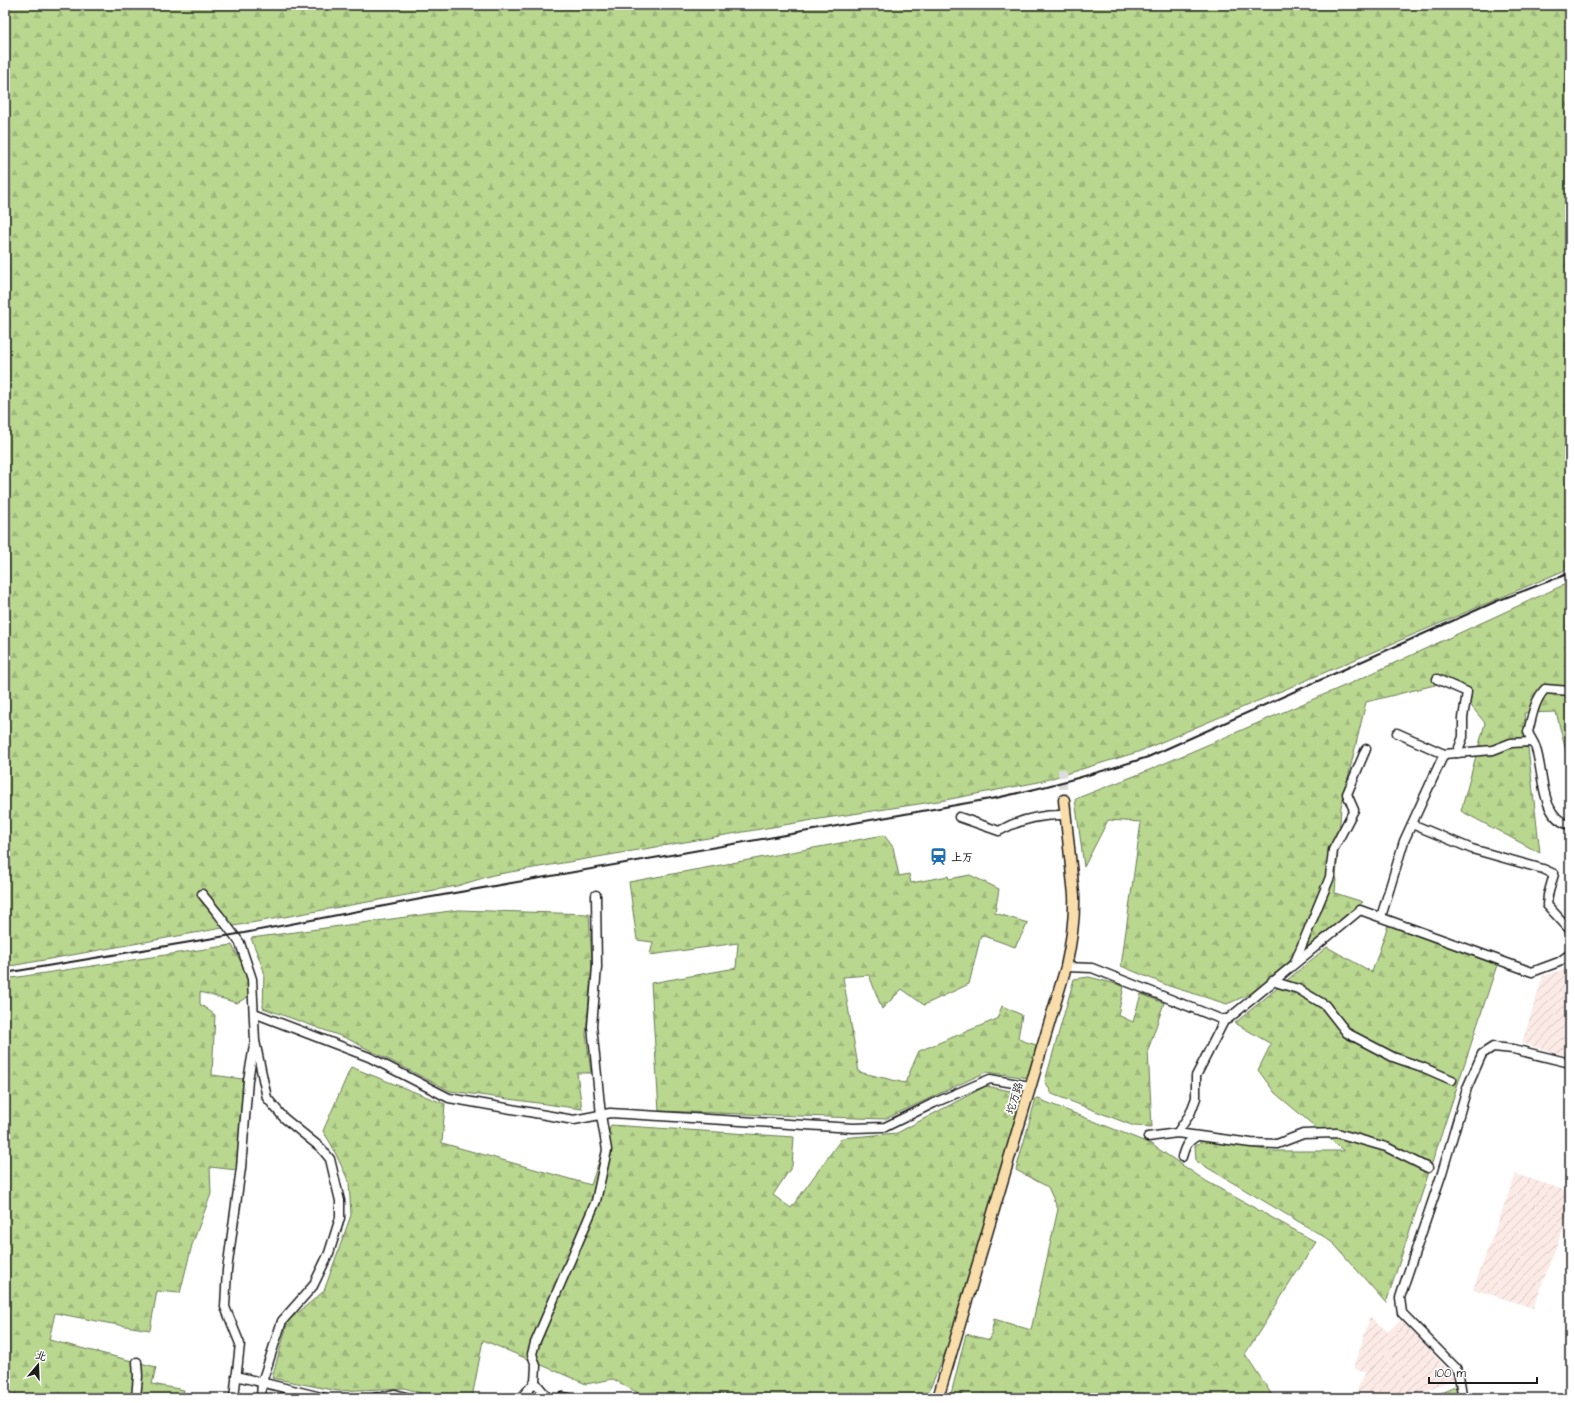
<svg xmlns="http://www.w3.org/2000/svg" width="1575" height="1403" font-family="'Architects Daughter','LXGW WenKai TC',sans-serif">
<defs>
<pattern id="industrial-furrows" width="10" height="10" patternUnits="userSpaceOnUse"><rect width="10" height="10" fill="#fbeae5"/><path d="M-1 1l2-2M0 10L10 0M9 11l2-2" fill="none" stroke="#d7c8c4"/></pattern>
<pattern id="forest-firs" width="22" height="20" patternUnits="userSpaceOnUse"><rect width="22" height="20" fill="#b9d78f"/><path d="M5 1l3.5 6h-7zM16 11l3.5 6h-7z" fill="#9eb87b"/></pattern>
</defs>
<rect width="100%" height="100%" fill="#fff"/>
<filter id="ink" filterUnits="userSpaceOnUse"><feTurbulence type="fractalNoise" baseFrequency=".025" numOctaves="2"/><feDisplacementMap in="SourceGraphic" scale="8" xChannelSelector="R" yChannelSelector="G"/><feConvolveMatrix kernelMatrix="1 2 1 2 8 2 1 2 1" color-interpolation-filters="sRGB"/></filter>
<g filter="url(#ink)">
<g fill="url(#industrial-furrows)">
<polygon points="1567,969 1570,970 1570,1057 1522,1043 1543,976"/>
<polygon points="1516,1174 1570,1192 1570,1210 1533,1308 1473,1289"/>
<polygon points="1370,1317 1388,1332 1401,1320 1428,1348 1455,1379 1432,1388 1418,1398 1353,1398 1366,1372 1354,1368"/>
</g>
<g fill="url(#forest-firs)" stroke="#6a7a56">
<polygon points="5,5 1570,5 1570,568 1138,752 1039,782 945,800 813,820 493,875 457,886 5,967"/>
<polygon points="1570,582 1570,767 1556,712 1524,713 1540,853 1461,811 1485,723 1451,681 1366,702 1341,807 1335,893 1363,902 1250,994 1227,1004 1169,986 1121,966 1141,822 1108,820 1084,867 1075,799 1142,773 1351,683"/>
<polygon points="884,835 893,847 899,876 909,874 911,883 948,876 949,879 970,875 999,889 995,913 1028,923 1015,947 981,935 969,984 924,1005 902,989 882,1009 869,975 843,977 859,1072 905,1083 919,1051 997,1019 1002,1006 1022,1015 1018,1038 1023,1041 1040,1046 1029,1078 986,1072 885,1119 659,1111 651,983 736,968 738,943 650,955 653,942 637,940 629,882"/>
<polygon points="458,910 589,914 592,963 586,1034 591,1073 577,1073 582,1109 450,1091 346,1038 263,1008 264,971 251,938"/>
<polygon points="1388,925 1497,965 1386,1303 1334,1244 1323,1236 1196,1161 1195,1146 1204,1140 1272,1151 1344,1151 1275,1093 1258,1070 1271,1044 1235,1023 1327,947 1372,972"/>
<polygon points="232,945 247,973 249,996 237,1003 200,992 200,1004 215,1015 212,1075 243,1079 237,1170 210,1167 211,1194 192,1245 180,1293 157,1291 150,1330 107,1323 55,1313 49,1340 156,1367 152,1384 184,1390 182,1398 5,1398 5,979"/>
<polygon points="1089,977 1124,986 1118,1015 1133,1022 1141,994 1164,1003 1148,1050 1152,1127 1134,1126 1052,1094 1045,1081 1074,979"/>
<polygon points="351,1067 445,1104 442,1143 591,1185 611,1125 794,1137 792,1166 773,1195 791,1208 842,1138 897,1133 986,1086 1025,1094 948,1346 926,1398 647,1398 613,1379 586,1384 483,1340 472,1398 438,1398 404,1388 338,1391 272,1378 288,1321 324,1291 351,1215 349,1182 331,1144 323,1131"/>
<polygon points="1036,1098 1151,1144 1206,1181 1316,1242 1245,1354 1274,1398 950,1398 966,1334 990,1340 994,1319 1031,1330 1058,1209 1048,1187 1016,1170"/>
<polygon points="1455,1387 1460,1398 1429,1398"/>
</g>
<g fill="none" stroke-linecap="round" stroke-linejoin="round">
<polyline stroke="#ddd" stroke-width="8" stroke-dasharray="8 4" stroke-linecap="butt" points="1062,769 1064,800"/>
<defs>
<g id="minor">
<polyline points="1437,679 1467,692 1463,718 1463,737 1457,753"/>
<path d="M1570,691l-25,-2c-11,12 -13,28 -17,43 2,6 7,11 8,17 8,24 4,69 34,76"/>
<polyline points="1397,733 1444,754 1493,750 1511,743 1532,742"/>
<path d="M959,817l40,14c21,-12 43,-17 67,-16"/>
<polyline points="1412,824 1472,849 1543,869 1554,874 1548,895 1547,905 1570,930"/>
<polyline points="202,894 219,915 240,943 252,979 255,1041 267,1098 284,1118 321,1148 330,1159 340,1201 340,1218 329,1253 313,1286 282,1321 262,1382 261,1398"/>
<polyline points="1381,917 1404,841 1444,754"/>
<polyline points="1295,962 1330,877 1333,850 1354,810 1347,794 1366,749"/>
<polyline points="1066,967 1092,968 1223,1020 1228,1019 1360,910 1532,972 1559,962 1570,954"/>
<polyline points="1272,981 1298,989 1325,1005 1347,1033 1393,1057 1422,1067 1452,1080"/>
<polyline points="254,1013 369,1057 449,1098 574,1120 610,1113 853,1128 885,1127 934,1103 990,1079 1030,1086"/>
<polyline points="1177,1133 1190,1114 1196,1098 1196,1076 1225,1019"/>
<polyline points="1148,1137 1177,1133 1251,1143 1277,1144 1303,1134 1337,1133 1386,1147 1428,1168"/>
<path d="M1182,1157c3,-11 5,-15 15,-21"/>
<polyline points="236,1376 325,1398"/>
<polyline points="535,1382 548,1398"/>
<polyline points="136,1398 138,1376 137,1362"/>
<polyline points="234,1398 240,1344 225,1307 227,1270 241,1168 248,1080 254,1046"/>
<polyline points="375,1398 395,1394 409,1398"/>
<polyline points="521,1398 535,1382 536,1366 532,1354 535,1343 596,1201 607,1150 601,1115 592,1026 597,967 596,895"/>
<polyline points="561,1398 563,1397 569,1398"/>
<path d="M1463,1398c-3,-10 -2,-21 -7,-30l-54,-55 -2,-15 5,-16 37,-109 25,-85 15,-34 11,-7 20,2 57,14"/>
</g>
<path id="major" d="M938,1398l128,-431c5,-23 9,-47 8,-72l-10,-95"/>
</defs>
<use href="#minor" stroke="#1c1c1c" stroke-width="11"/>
<use href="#major" stroke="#1c1c1c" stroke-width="13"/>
<use href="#minor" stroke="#fff" stroke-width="8"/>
<use href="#major" stroke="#f9deab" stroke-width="10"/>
<path stroke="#1c1c1c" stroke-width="2" d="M5,973l239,-40 182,-35 570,-100c51,-11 102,-25 152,-41l349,-156 73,-28"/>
</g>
</g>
<defs>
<symbol id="station-bare" viewBox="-9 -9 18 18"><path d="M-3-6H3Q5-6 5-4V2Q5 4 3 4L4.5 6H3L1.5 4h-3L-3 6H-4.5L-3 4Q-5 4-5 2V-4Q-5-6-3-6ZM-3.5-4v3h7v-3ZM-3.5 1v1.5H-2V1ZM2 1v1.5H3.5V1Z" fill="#1f6fb2" stroke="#fff" stroke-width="2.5" paint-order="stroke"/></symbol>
</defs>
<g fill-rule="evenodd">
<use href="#station-bare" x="926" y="844" width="25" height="25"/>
</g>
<g text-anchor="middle" stroke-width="3.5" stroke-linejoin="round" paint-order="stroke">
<g font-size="11" font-weight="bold" fill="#1c1c1c" stroke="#fff" text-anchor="start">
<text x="951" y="861">上万</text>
</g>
<g font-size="11" fill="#1c1c1c" stroke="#fff">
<text transform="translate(1014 1098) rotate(-73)" y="4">坨万路</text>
</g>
</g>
<rect width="1575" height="1403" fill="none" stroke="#fff" stroke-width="20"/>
<rect x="10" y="10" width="1555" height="1383" fill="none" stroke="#1c1c1c" stroke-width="1.5" filter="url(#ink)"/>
<g transform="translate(38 1365) rotate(19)" stroke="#ffffff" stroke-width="3" paint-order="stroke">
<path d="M0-3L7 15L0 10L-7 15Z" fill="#1c1c1c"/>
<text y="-6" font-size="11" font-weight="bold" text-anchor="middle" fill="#1c1c1c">北</text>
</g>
<path d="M1429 1377v6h108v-6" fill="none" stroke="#1c1c1c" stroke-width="2"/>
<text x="1435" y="1377" font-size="12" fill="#1c1c1c" stroke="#ffffff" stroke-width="3" paint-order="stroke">100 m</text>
</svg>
